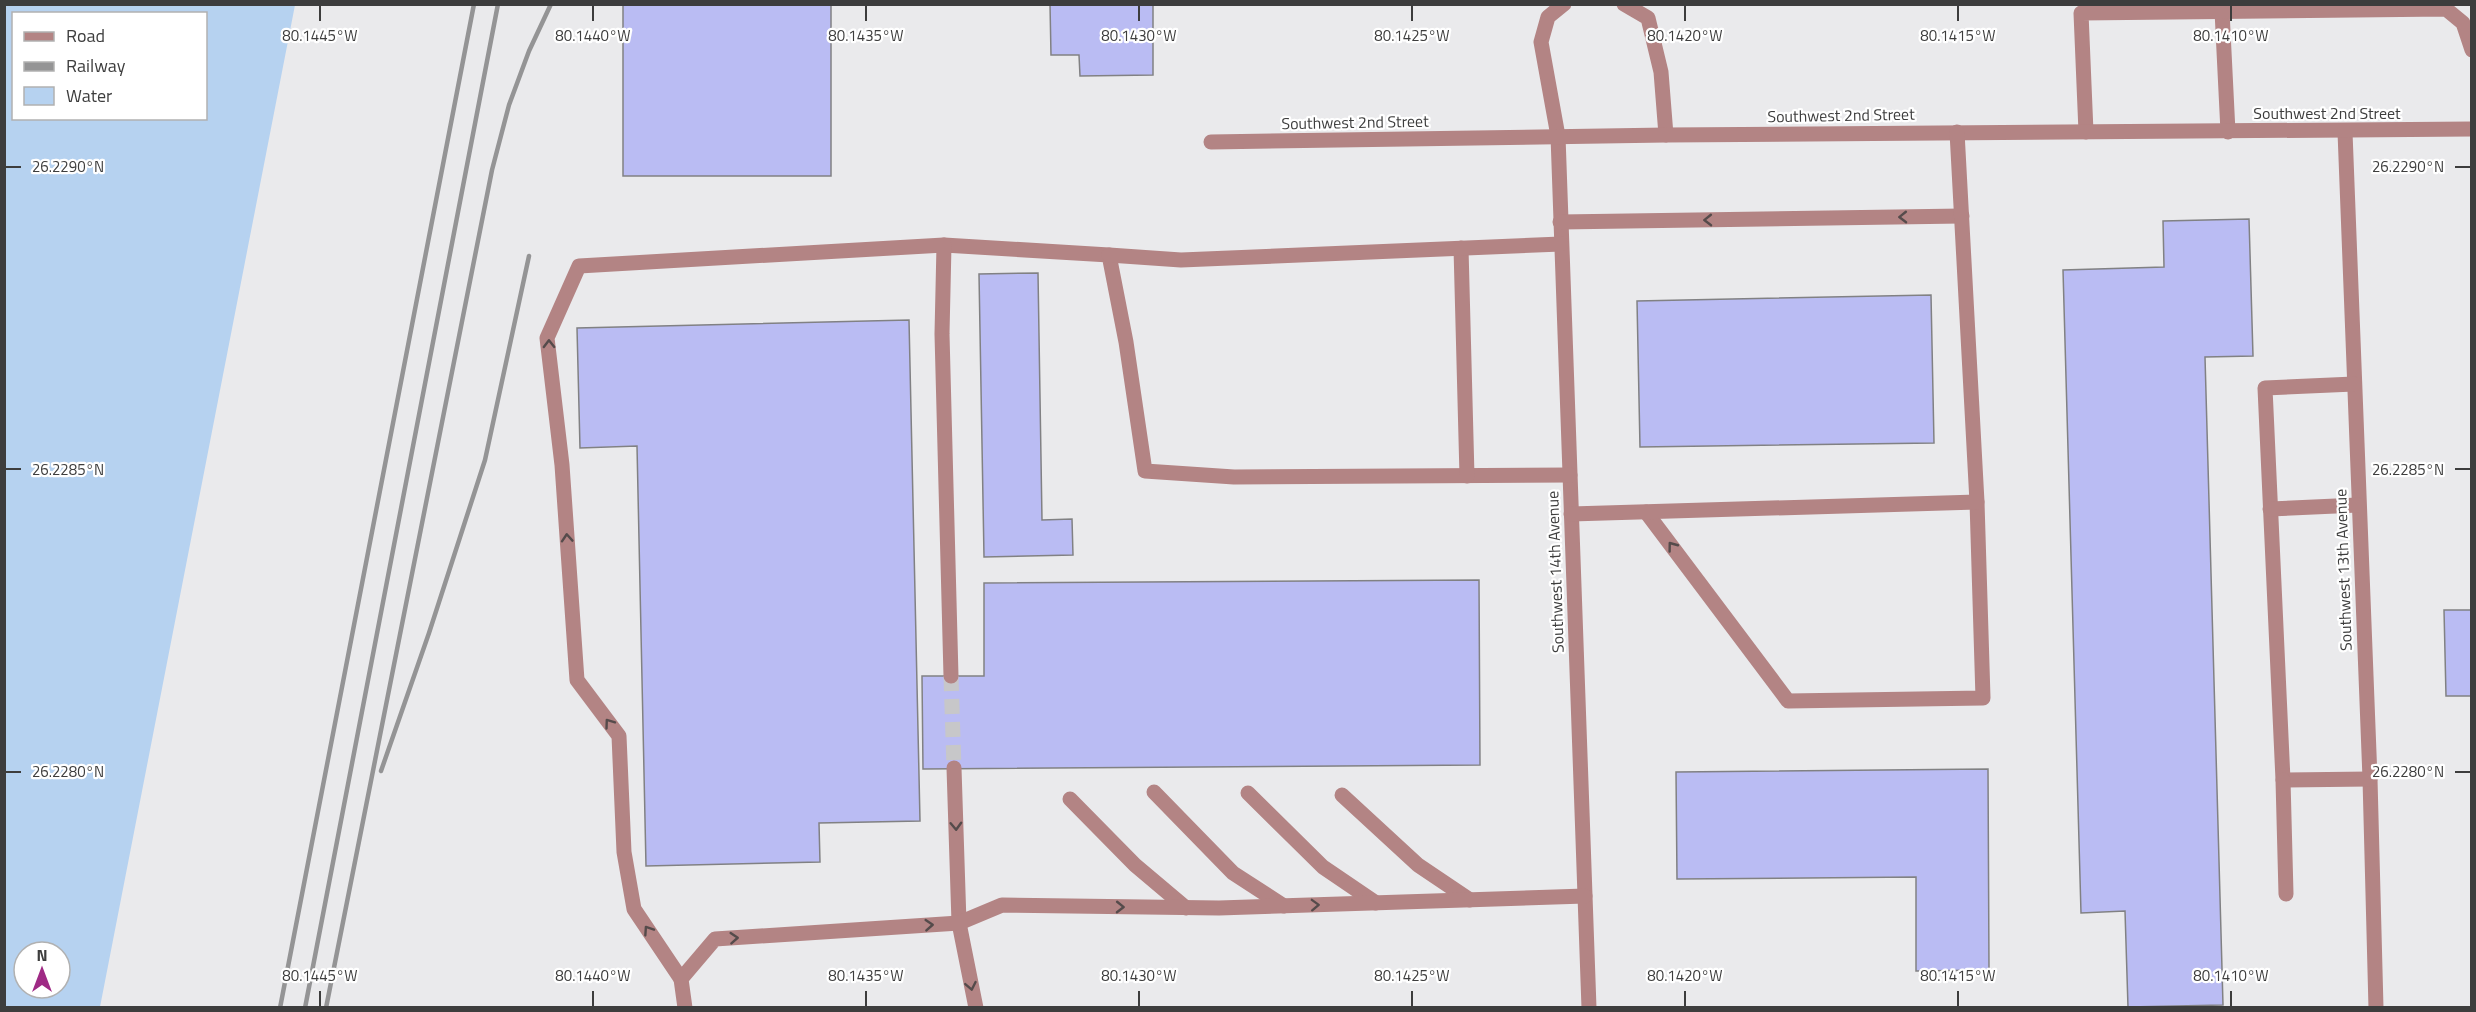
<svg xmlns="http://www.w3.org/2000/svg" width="2476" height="1012" font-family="'Titillium Web',sans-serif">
<rect width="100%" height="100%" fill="#eaeaec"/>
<path fill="#b6d2f0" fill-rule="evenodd" d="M5,4l290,1 -195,1002h-95zM14,14h192v104h-192zM24,952h36v36h-36z"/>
<g fill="#babcf3" stroke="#818183" stroke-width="1.5">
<rect x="623" y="4" width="208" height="172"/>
<polygon points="1050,4 1153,4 1153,75 1080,76 1079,55 1051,55"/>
<polygon points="2249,219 2253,356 2205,357 2223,1005 2128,1007 2125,911 2081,913 2063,270 2164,267 2163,221"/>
<polygon points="1038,273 1042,520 1072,519 1073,555 984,557 979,274"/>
<polygon points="1931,295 1934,443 1640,447 1637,301"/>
<polygon points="909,320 920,821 819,823 820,862 646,866 637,446 580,448 577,328"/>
<polygon points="1479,580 1480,765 923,769 922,676 984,676 984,583"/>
<polygon points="2444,610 2472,610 2472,696 2446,696"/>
<polygon points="1988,769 1989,970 1916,971 1916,877 1677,879 1676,772"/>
</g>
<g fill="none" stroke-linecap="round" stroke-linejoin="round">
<polyline stroke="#c7c7c9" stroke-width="15" stroke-dasharray="15 8" stroke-linecap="butt" points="951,676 954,768"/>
<g stroke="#b38484" stroke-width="15">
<polyline points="1564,4 1548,17 1541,42 1558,136 1589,1008"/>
<polyline points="1624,4 1648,18 1661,72 1666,135"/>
<polyline points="2222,11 2228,132"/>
<polyline points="2086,132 2081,13 2446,9 2463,23 2472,50"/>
<polyline points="2345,132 2370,779 2376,1008"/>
<polyline points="1211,142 1666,135 2472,129"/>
<polyline points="1560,222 1962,216"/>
<polyline points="944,245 1109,255 1126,342 1145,471 1234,477 1570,475"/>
<polyline points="1461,248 1467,476"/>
<polyline points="1109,255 1181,260 1561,244"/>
<polyline points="2354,384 2265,388 2283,780 2370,779"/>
<polyline points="2270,509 2358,505"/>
<polyline points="1646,512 1788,701 1983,698 1977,502"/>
<polyline points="1571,514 1977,502 1957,132"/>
<polyline points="954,768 959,923 976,1008"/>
<polyline points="2283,780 2286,894"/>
<polyline points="1154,792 1233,873 1284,906"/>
<polyline points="1248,793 1323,867 1376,903"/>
<polyline points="1342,795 1418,865 1470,900"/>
<polyline points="1070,799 1135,865 1186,908"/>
<polyline points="681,979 634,909 624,852 619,736 577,680 562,465 547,338 579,266 944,245 942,334 951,676"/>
<polyline points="685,1008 681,979 715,939 959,923 1002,905 1219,908 1585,896"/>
</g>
<g stroke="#949495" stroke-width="4.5">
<polyline points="381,771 429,633 485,460 529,256"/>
<polyline points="280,1008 474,4"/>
<polyline points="305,1008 498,4"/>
<polyline points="326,1008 492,170 509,105 529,51 551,4"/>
</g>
</g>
<defs><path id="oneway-chevron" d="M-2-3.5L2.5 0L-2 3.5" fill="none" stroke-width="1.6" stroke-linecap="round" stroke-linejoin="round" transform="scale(1.5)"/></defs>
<g stroke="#554b4b">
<use href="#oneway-chevron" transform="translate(1903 217) rotate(179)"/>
<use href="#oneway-chevron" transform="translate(1708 220) rotate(179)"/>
<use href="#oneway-chevron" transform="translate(549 344) rotate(-91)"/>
<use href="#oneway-chevron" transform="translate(567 538) rotate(-94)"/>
<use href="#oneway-chevron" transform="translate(1672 546) rotate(-127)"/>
<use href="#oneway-chevron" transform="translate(609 723) rotate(-126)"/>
<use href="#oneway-chevron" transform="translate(956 826) rotate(88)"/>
<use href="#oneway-chevron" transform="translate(1315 905) rotate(-2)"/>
<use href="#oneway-chevron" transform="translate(1120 907) rotate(1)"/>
<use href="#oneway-chevron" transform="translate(929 925) rotate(-4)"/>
<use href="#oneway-chevron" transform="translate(648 930) rotate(-124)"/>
<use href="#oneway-chevron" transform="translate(734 938) rotate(-4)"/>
<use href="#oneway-chevron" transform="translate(971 986) rotate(79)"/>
</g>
<path fill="none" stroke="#3d3d3d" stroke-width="2" d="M320,6v15M593,6v15M866,6v15M1139,6v15M1412,6v15M1685,6v15M1958,6v15M2231,6v15M6,167h15M2455,167h15M6,469h15M2455,469h15M6,772h15M2455,772h15M320,991v15M593,991v15M866,991v15M1139,991v15M1412,991v15M1685,991v15M1958,991v15M2231,991v15"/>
<g text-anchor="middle" stroke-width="4.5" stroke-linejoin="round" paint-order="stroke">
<g font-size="16" fill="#3d3d3d" stroke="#fff">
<text x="2327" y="119">Southwest 2nd Street</text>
<text transform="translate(1841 115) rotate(-1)" y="6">Southwest 2nd Street</text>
<text transform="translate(1355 122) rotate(-1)" y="6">Southwest 2nd Street</text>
<text transform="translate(2343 570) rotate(-92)" y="6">Southwest 13th Avenue</text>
<text transform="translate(1555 572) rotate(-92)" y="6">Southwest 14th Avenue</text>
</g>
</g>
<g font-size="15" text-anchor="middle" fill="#3d3d3d" stroke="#fff" stroke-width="4.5" stroke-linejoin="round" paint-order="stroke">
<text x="320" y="41">80.1445°W</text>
<text x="593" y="41">80.1440°W</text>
<text x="866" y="41">80.1435°W</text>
<text x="1139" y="41">80.1430°W</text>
<text x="1412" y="41">80.1425°W</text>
<text x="1685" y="41">80.1420°W</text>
<text x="1958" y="41">80.1415°W</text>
<text x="2231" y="41">80.1410°W</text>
<text x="68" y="172">26.2290°N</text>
<text x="2408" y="172">26.2290°N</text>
<text x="68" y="475">26.2285°N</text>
<text x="2408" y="475">26.2285°N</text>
<text x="68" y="777">26.2280°N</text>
<text x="2408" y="777">26.2280°N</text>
<text x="320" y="981">80.1445°W</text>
<text x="593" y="981">80.1440°W</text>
<text x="866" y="981">80.1435°W</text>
<text x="1139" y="981">80.1430°W</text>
<text x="1412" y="981">80.1425°W</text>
<text x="1685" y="981">80.1420°W</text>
<text x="1958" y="981">80.1415°W</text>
<text x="2231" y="981">80.1410°W</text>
</g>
<rect width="2476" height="1012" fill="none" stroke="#3d3d3d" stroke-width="12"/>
<rect x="12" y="12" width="195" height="108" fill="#ffffff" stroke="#b1b1b1" stroke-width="1.5"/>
<rect x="24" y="32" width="30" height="9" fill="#b38484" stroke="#b1b1b1" stroke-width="1.5"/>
<text x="66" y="42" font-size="18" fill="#3d3d3d">Road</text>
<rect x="24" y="62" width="30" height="9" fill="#949495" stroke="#b1b1b1" stroke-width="1.5"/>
<text x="66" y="72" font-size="18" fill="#3d3d3d">Railway</text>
<rect x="24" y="87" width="30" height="18" fill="#b6d2f0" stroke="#b1b1b1" stroke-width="1.5"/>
<text x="66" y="102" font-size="18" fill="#3d3d3d">Water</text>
<g transform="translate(42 970)"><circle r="28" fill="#ffffff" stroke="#b1b1b1" stroke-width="1.5"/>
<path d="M0-4.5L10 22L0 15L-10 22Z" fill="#9f2a85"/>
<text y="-9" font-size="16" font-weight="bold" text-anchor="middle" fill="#3d3d3d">N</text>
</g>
</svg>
